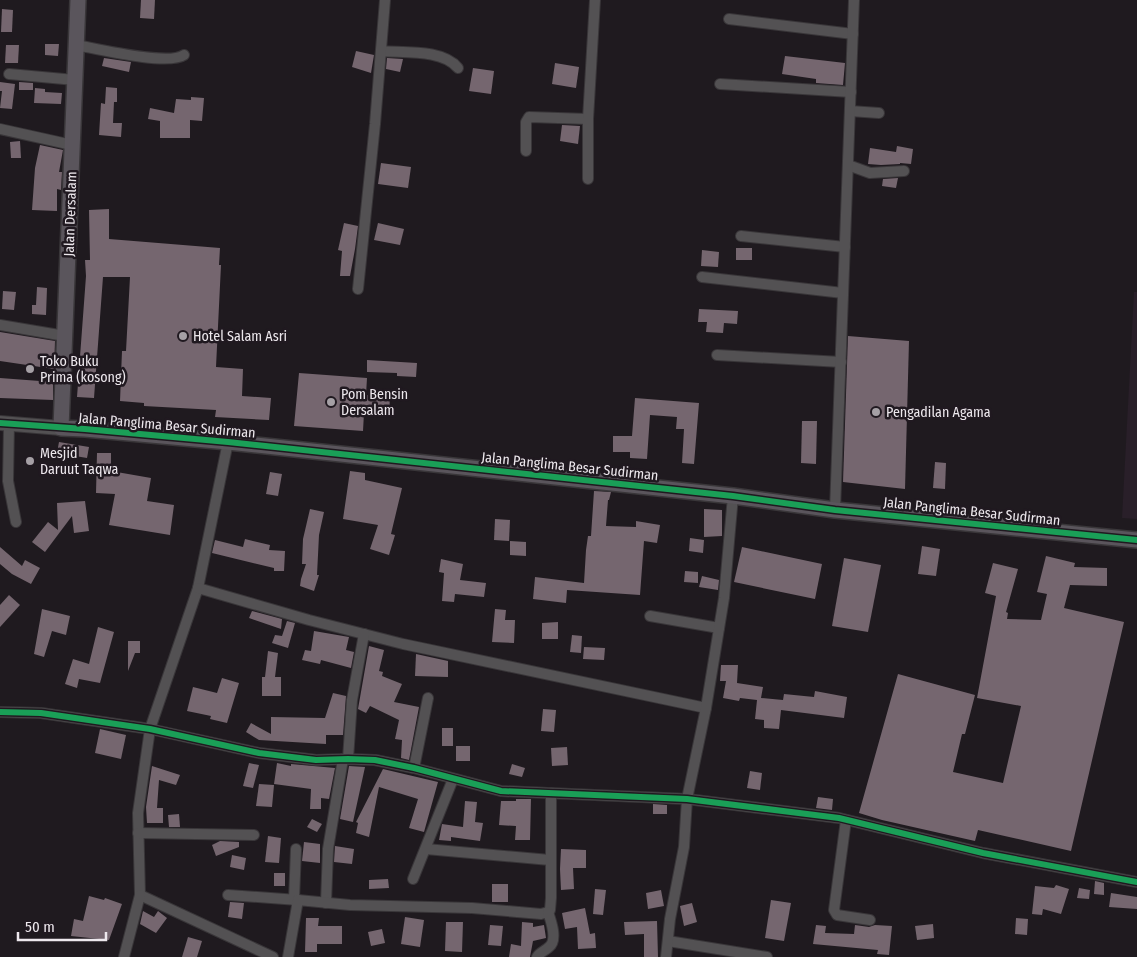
<svg xmlns="http://www.w3.org/2000/svg" width="1137" height="957" font-family="'Fira Sans Condensed',sans-serif">
<rect width="100%" height="100%" fill="#1f1a1f"/>
<polygon fill="#291f29" points="1134,292 1137,292 1137,519 1122,518"/>
<g fill="#75666f">
<polygon points="141,0 155,0 154,19 140,18"/>
<polygon points="2,9 13,10 12,32 1,32"/>
<polygon points="45,44 59,44 58,56 45,55"/>
<polygon points="6,45 19,45 18,63 5,63"/>
<polygon points="356,51 374,55 371,73 352,67"/>
<polygon points="785,56 845,63 843,85 816,83 816,79 782,74"/>
<polygon points="104,58 131,62 129,72 102,66"/>
<polygon points="387,58 403,59 400,72 386,69"/>
<polygon points="555,63 579,67 576,88 552,84"/>
<polygon points="473,68 494,71 491,94 469,91"/>
<polygon points="0,82 15,84 12,109 0,108 2,91 0,91"/>
<polygon points="19,82 33,83 33,90 19,90"/>
<polygon points="106,87 117,88 117,102 114,102 113,123 122,123 121,137 99,135 101,103 105,104"/>
<polygon points="35,88 45,89 45,92 62,93 61,104 34,103"/>
<polygon points="191,97 204,98 202,121 190,120 190,138 160,138 160,121 148,119 150,108 174,113 176,99 191,100"/>
<polygon points="562,125 580,126 578,144 560,141"/>
<polygon points="20,141 21,158 11,158 10,142"/>
<polygon points="40,145 63,150 59,172 62,172 61,190 57,189 57,211 32,210 35,168"/>
<polygon points="897,146 913,149 911,164 900,163 900,164 881,165 868,164 870,148 896,152"/>
<polygon points="381,163 411,167 408,188 378,184"/>
<polygon points="898,178 896,188 882,186 883,179"/>
<polygon points="109,209 109,239 220,248 219,265 221,265 216,367 243,369 242,396 271,398 269,420 215,417 216,410 144,406 144,403 120,401 122,351 126,351 130,277 103,277 94,398 77,397 86,276 85,260 90,260 89,210"/>
<polygon points="344,223 358,226 355,249 350,276 340,276 342,251 338,250"/>
<polygon points="378,223 404,229 400,245 374,240"/>
<rect x="736" y="248" width="16" height="12"/>
<polygon points="702,250 719,252 718,267 701,266"/>
<polygon points="37,287 47,288 46,315 32,314 32,305 36,305"/>
<polygon points="3,291 16,292 14,310 2,309"/>
<polygon points="699,309 738,311 737,324 724,323 723,333 706,332 707,322 698,322"/>
<polygon points="0,332 55,341 54,369 0,361"/>
<polygon points="848,336 909,341 905,489 843,482"/>
<polygon points="367,360 417,363 416,377 397,376 397,373 367,372"/>
<polygon points="299,373 367,378 366,395 390,396 389,415 364,413 363,431 294,426"/>
<polygon points="0,378 53,382 53,400 0,398"/>
<polygon points="635,398 699,403 694,464 682,463 684,429 676,429 677,417 650,415 647,459 630,458 630,452 613,452 613,436 632,436"/>
<polygon points="802,421 817,421 816,464 801,463"/>
<polygon points="59,442 89,447 87,458 57,453"/>
<polygon points="97,453 111,453 111,471 151,478 147,501 174,505 170,535 109,525 115,494 96,493"/>
<polygon points="935,462 946,463 945,489 933,488"/>
<polygon points="350,471 365,473 365,480 402,488 391,534 395,535 389,555 370,549 378,525 343,519"/>
<polygon points="270,472 282,474 278,496 266,494"/>
<polygon points="594,491 611,492 609,500 608,500 606,526 636,527 636,521 660,525 657,543 644,541 640,595 567,590 566,603 533,599 535,577 584,583 586,550 588,536 591,536"/>
<polygon points="85,501 89,531 74,533 72,516 45,552 32,542 48,522 58,530 57,503"/>
<polygon points="310,509 324,512 319,535 317,575 319,575 314,591 300,586 301,579 306,564 302,564 303,539"/>
<polygon points="704,509 722,510 722,536 704,537"/>
<polygon points="495,519 510,520 509,541 494,540"/>
<polygon points="690,538 704,540 703,553 689,551"/>
<polygon points="245,539 270,545 269,550 285,551 284,571 274,571 274,568 212,553 215,540 243,547"/>
<polygon points="510,541 526,542 526,556 510,555"/>
<polygon points="922,546 940,549 936,576 918,574"/>
<polygon points="0,547 22,566 25,560 40,568 31,584 12,574 0,564"/>
<polygon points="742,547 822,564 815,599 734,582"/>
<polygon points="1046,556 1075,563 1074,567 1107,568 1107,586 1070,585 1064,608 1124,622 1071,851 978,830 975,841 882,820 859,813 898,674 975,695 965,734 962,734 953,772 1003,783 1021,706 977,698 996,596 985,593 993,563 1018,569 1006,612 1008,613 1007,619 1041,620 1047,594 1037,592"/>
<polygon points="844,558 881,565 868,632 832,626"/>
<polygon points="441,559 463,564 460,580 486,583 484,597 455,594 454,602 442,601 444,573 439,572"/>
<polygon points="685,571 698,572 698,583 684,582"/>
<polygon points="702,576 719,580 718,590 699,587"/>
<polygon points="9,595 20,605 0,627 0,605"/>
<polygon points="42,609 70,616 66,635 52,631 44,657 34,654"/>
<polygon points="495,609 506,610 505,620 515,620 514,643 492,642"/>
<polygon points="252,611 282,619 281,629 249,618"/>
<polygon points="287,621 295,623 288,648 272,643 275,635 282,636"/>
<polygon points="558,622 558,639 542,639 542,623"/>
<polygon points="98,627 114,632 100,683 79,679 77,688 65,684 73,659 89,664"/>
<polygon points="314,631 349,637 346,650 354,652 351,668 321,660 320,664 302,660 305,650 311,651"/>
<polygon points="572,635 582,636 581,653 570,652"/>
<polygon points="128,641 140,641 140,653 135,653 128,671"/>
<polygon points="369,646 384,650 379,671 383,672 382,676 402,684 394,702 419,707 409,760 401,758 402,740 395,739 399,720 370,706 366,713 358,709"/>
<polygon points="584,647 605,648 604,660 583,659"/>
<polygon points="268,651 278,653 275,677 281,677 281,696 262,696 262,677 265,677"/>
<polygon points="416,654 448,661 448,677 415,676"/>
<polygon points="721,665 738,665 737,683 763,687 761,698 783,700 784,694 814,697 815,691 847,697 844,718 781,710 779,729 764,728 764,720 755,719 757,700 740,698 739,701 723,698 726,681 720,681"/>
<polygon points="222,678 239,683 227,723 210,719 211,716 187,711 193,687 217,693"/>
<polygon points="333,693 346,696 343,735 326,735 326,744 259,740 246,732 251,723 271,734 271,717 325,718"/>
<polygon points="543,709 556,710 554,732 541,731"/>
<rect x="442" y="728" width="11" height="18"/>
<polygon points="100,729 126,735 121,759 95,753"/>
<rect x="456" y="746" width="14" height="15"/>
<polygon points="567,747 568,765 552,766 551,748"/>
<polygon points="249,763 259,765 253,788 243,786"/>
<polygon points="277,763 291,766 291,764 335,768 329,799 321,798 321,809 310,809 311,789 274,784"/>
<polygon points="512,764 525,768 522,777 509,774"/>
<polygon points="152,766 180,775 176,785 159,780 157,808 163,808 163,823 147,823 146,807"/>
<polygon points="349,766 365,767 353,822 340,819"/>
<polygon points="383,769 438,782 424,832 409,828 418,799 379,787 369,837 356,833 358,823 356,822"/>
<polygon points="750,771 762,773 760,790 747,788"/>
<polygon points="259,784 274,785 272,807 256,806"/>
<polygon points="818,797 833,799 832,810 816,808"/>
<polygon points="516,799 531,799 530,840 515,840 516,826 499,825 501,801 516,801"/>
<polygon points="465,801 477,802 475,822 483,823 480,841 451,837 451,841 439,840 442,824 463,827"/>
<polygon points="653,804 667,805 667,814 653,814"/>
<polygon points="179,814 180,827 169,827 168,815"/>
<polygon points="312,819 322,824 317,832 307,827"/>
<polygon points="268,836 281,838 279,863 265,862"/>
<polygon points="220,841 239,842 239,847 216,856 212,845"/>
<polygon points="304,842 320,844 320,863 302,861"/>
<polygon points="335,846 354,849 352,864 334,862"/>
<polygon points="561,849 586,850 586,868 573,868 574,889 561,890 560,869"/>
<polygon points="232,855 246,858 244,870 230,867"/>
<rect x="274" y="873" width="11" height="13"/>
<polygon points="388,879 389,888 369,889 369,880"/>
<polygon points="1095,881 1104,883 1104,895 1094,894"/>
<rect x="492" y="884" width="16" height="18"/>
<polygon points="1056,885 1069,889 1061,914 1043,909 1042,915 1032,914 1035,886 1054,888"/>
<polygon points="1079,888 1090,890 1089,899 1077,898"/>
<polygon points="595,889 606,890 603,915 593,914"/>
<polygon points="661,890 664,906 648,909 646,893"/>
<polygon points="1111,893 1137,897 1137,909 1109,907"/>
<polygon points="89,896 104,900 105,898 122,904 109,940 71,936 74,919 83,921"/>
<polygon points="771,900 791,903 784,941 765,938"/>
<polygon points="230,902 244,903 242,919 228,917"/>
<polygon points="692,903 697,922 684,926 680,906"/>
<polygon points="585,908 590,934 595,933 596,948 578,949 577,927 565,929 562,913"/>
<polygon points="143,911 154,917 158,911 167,918 156,933 140,924"/>
<polygon points="405,917 424,920 420,947 401,944"/>
<polygon points="306,918 319,918 318,926 342,926 342,944 317,944 317,952 305,952"/>
<polygon points="1016,918 1028,919 1027,935 1015,934"/>
<polygon points="657,921 658,957 644,957 644,934 625,935 624,922"/>
<polygon points="446,922 463,922 462,952 445,951"/>
<polygon points="522,922 533,923 533,927 544,925 546,938 533,941 530,957 509,957 511,944 521,946"/>
<polygon points="933,924 934,938 917,940 915,926"/>
<polygon points="490,925 503,926 501,946 488,945"/>
<polygon points="816,925 826,926 825,933 854,934 855,925 869,927 875,925 892,926 889,955 877,954 878,950 813,944"/>
<polygon points="382,929 385,943 371,946 368,932"/>
<polygon points="188,937 202,941 197,957 182,957"/>
</g>
<g fill="none" stroke-linecap="round" stroke-linejoin="round">
<defs>
<g id="minor">
<polyline points="729,19 853,34"/>
<path d="M76,45c22,4 92,21 108,10"/>
<path d="M381,51c23,2 62,-2 77,17"/>
<polyline points="9,74 75,80"/>
<polyline points="720,84 851,92"/>
<polyline points="850,111 879,113"/>
<polyline points="0,129 72,145"/>
<polyline points="526,151 526,122 529,117 588,119"/>
<polyline points="848,165 870,173 904,171"/>
<polyline points="588,179 588,119 595,0"/>
<polyline points="741,236 845,247"/>
<polyline points="702,277 843,293"/>
<polyline points="358,289 375,124 385,0"/>
<polyline points="0,325 65,336"/>
<polyline points="717,355 841,362"/>
<polyline points="9,424 8,481 16,522"/>
<polyline points="228,442 198,588 150,729 138,813 140,895 273,957"/>
<polyline points="835,510 854,0"/>
<polyline points="198,588 309,620 403,644 706,708"/>
<polyline points="650,616 719,628"/>
<polyline points="0,712 41,713 150,729 259,753 316,760 348,759 375,760 414,768 501,791 687,799 839,818 983,853 1137,882"/>
<polyline points="348,759 352,700 364,634"/>
<polyline points="414,768 428,698"/>
<polyline points="846,820 834,910 837,915 870,920"/>
<polyline points="138,833 254,835"/>
<polyline points="426,849 550,860"/>
<polyline points="413,879 453,779"/>
<polyline points="228,895 298,900"/>
<polyline points="294,900 296,849"/>
<polyline points="326,903 328,849 343,759"/>
<polyline points="668,941 767,957"/>
<polyline points="124,957 140,895"/>
<polyline points="288,957 298,900 350,905 472,908 541,914 548,912 550,910 551,898 551,793"/>
<path d="M537,957c3,-5 8,-6 12,-10 9,-7 2,-26 -1,-35"/>
<polyline points="666,957 670,919 684,847 687,799 706,708 724,598 733,496"/>
</g>
<polyline id="secondary" points="0,423 61,428"/>
<polyline id="primary" points="78,0 61,428 85,429 228,442 733,496 835,510 1137,540"/>
</defs>
<use href="#minor" stroke="#393639" stroke-width="12"/>
<use href="#secondary" stroke="#393639" stroke-width="16"/>
<use href="#primary" stroke="#393639" stroke-width="18"/>
<use href="#minor" stroke="#535153" stroke-width="10"/>
<use href="#secondary" stroke="#535153" stroke-width="14"/>
<use href="#primary" stroke="#5a555c" stroke-width="15"/>
<defs>
<g id="cycleway">
<polyline points="0,423 85,429 228,442 733,496 835,510 1137,540"/>
<polyline points="0,712 41,713 150,729 259,753 316,760 348,759 375,760 414,768 501,791 687,799 839,818 983,853 1137,882"/>
</g>
</defs>
<use href="#cycleway" stroke="#201920" stroke-width="9"/>
<use href="#cycleway" stroke="#1a9f57" stroke-width="6"/>
</g>
<g fill="#a5a0a5" stroke="#201920" stroke-width="2">
<circle cx="183" cy="336" r="5"/>
<circle cx="30" cy="369" r="5"/>
<circle cx="331" cy="402" r="5"/>
<circle cx="876" cy="412" r="5"/>
<circle cx="30" cy="461" r="5"/>
</g>
<g text-anchor="middle" stroke-width="5" stroke-linejoin="round" paint-order="stroke">
<g font-size="14" fill="#ede8ed" stroke="#201920">
<text transform="translate(70 214) rotate(-88)" y="5">Jalan Dersalam</text>
<text transform="translate(167 425) rotate(5)" y="5">Jalan Panglima Besar Sudirman</text>
<text transform="translate(570 466) rotate(6)" y="5">Jalan Panglima Besar Sudirman</text>
<text transform="translate(972 511) rotate(6)" y="5">Jalan Panglima Besar Sudirman</text>
</g>
<g font-size="14" fill="#ede8ed" stroke="#201920" text-anchor="start">
<text x="193" y="341">Hotel Salam Asri</text>
<text x="40" y="366">Toko Buku<tspan x="40" dy="16">Prima (kosong)</tspan></text>
<text x="341" y="399">Pom Bensin<tspan x="341" dy="16">Dersalam</tspan></text>
<text x="886" y="417">Pengadilan Agama</text>
<text x="40" y="458">Mesjid<tspan x="40" dy="16">Daruut Taqwa</tspan></text>
</g>
</g>
<path d="M18 932v8h88v-8" fill="none" stroke="#ede8ed" stroke-width="2.5"/>
<text x="25" y="932" font-size="15" fill="#ede8ed" stroke="#201920" stroke-width="4" paint-order="stroke">50 m</text>
</svg>
